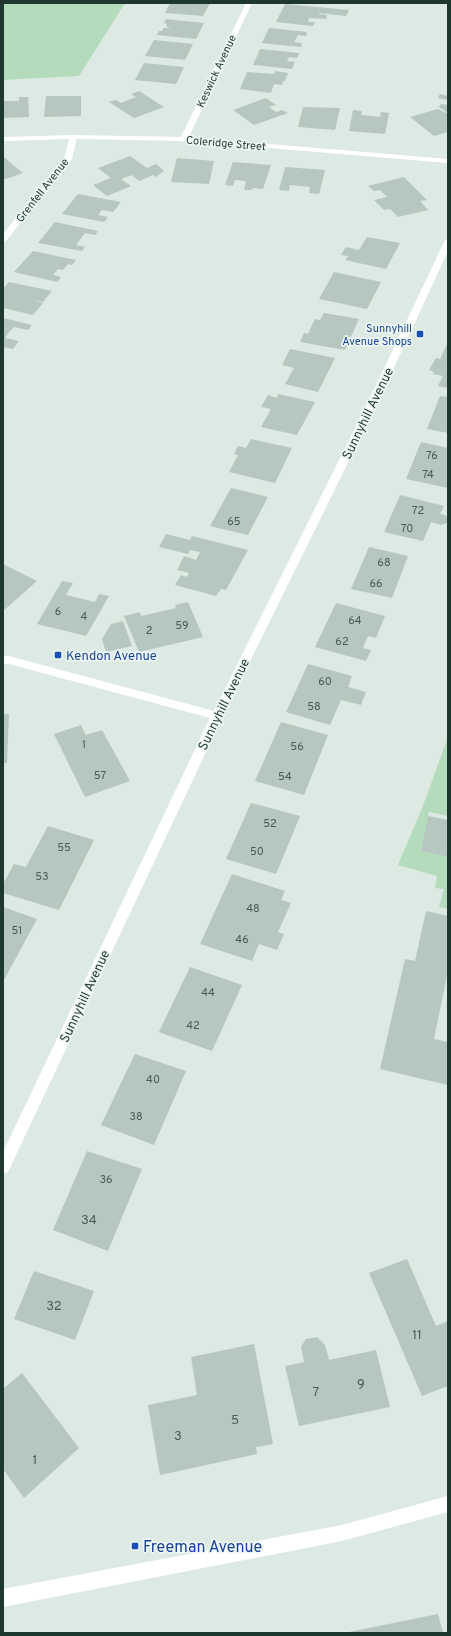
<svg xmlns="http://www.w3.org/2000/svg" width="451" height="1636" font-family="Overpass,sans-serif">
<rect width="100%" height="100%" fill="#dde9e3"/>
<g fill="#b4dbbc">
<polygon points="3,3 125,3 79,76 3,80"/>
<polygon points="448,737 448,816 429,812 421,851 448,857 448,909 439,907 444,889 435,888 437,876 398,865 423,806"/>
</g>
<g fill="#b5c7be">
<polygon points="170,3 210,3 203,16 165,13"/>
<polygon points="285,4 349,10 346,16 319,13 319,14 327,15 326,19 309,18 308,22 315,22 313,26 276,22"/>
<polygon points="166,19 204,23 196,39 157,35 159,31 162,31 164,28 170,28 166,26 167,24 164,23"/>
<polygon points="269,28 307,32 306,36 298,35 296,39 294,42 302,43 301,47 262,43"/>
<polygon points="154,40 193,44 185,60 145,56"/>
<polygon points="260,49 299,53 297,58 289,57 287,61 295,62 292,69 253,65"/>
<polygon points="144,63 184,67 176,84 135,80"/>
<polygon points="275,71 288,73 285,81 283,81 282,85 274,84 271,93 240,89 247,72 274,74"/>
<polygon points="139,91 164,107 134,118 109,102 116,100 121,103 136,97 131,94"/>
<polygon points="440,94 448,96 448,100 438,98"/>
<polygon points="46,96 81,96 81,116 44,117"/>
<polygon points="19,97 28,97 29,117 3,118 3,101 19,101"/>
<polygon points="266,98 276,105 269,107 276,112 282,110 288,113 254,125 233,110"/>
<polygon points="441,104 448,105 448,113 439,107"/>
<polygon points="303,107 340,108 335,130 298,127"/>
<polygon points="438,109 448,114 448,132 434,136 410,117"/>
<polygon points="353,110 362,111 361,115 371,116 380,117 381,112 389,113 385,134 349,131"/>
<polygon points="3,156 13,165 23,173 3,180"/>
<polygon points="130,156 147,168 156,164 164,171 156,177 153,175 139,181 132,175 121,179 131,186 107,196 93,185 111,178 98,168"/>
<polygon points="177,158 214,161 209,184 171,182"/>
<polygon points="233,162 271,165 263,189 254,188 251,190 244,190 246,181 235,180 233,186 225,185"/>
<polygon points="285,167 325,170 319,194 309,193 310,187 290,185 289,191 279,190"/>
<polygon points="404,177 427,200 420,201 428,210 398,217 390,209 384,210 374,200 387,197 380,190 374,191 368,186"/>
<polygon points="78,194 121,202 113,212 102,210 98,215 108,217 104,222 62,214"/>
<polygon points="55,222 98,231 95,235 85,233 76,245 85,247 82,251 38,243"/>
<polygon points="367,237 400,243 386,269 345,260 348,256 341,255 346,247 359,250"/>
<polygon points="33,251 76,260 72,265 68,264 63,270 58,269 53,275 61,277 57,282 14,272"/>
<polygon points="334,272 381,282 367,309 319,299"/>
<polygon points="9,282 52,291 43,302 33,300 43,303 33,315 3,308 3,289"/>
<polygon points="324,313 359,319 345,350 300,342 304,333 308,334 315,319 320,320"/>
<polygon points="3,318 32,325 28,330 14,327 9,332 5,338 19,341 13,349 3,347"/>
<polygon points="448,342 448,388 438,386 443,376 433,374 434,372 429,370 436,358 440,359"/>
<polygon points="290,349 335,358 318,392 285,384 294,368 282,365"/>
<polygon points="278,394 315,402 297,435 261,427 271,409 261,407 268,395 277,398"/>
<polygon points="440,396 448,397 448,433 427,429"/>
<polygon points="251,439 292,448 275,483 229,472 238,455 234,454 238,446 246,448"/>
<polygon points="421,442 448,448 448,488 406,479"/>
<polygon points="231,488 268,497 248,535 210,526"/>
<polygon points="400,495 444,506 440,514 445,515 448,519 447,523 441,525 431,522 423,541 384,532"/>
<polygon points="166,534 190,540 192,536 248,550 226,590 221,589 216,596 175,585 181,575 187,577 189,573 177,570 184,556 196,560 200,552 190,550 188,554 159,547"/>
<polygon points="369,547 408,556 392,598 351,589"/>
<polygon points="3,564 37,581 3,611"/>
<polygon points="62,581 73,583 66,595 95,602 99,594 109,596 86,636 37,624"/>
<polygon points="188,602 203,637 139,652 124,616 140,612 141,616 176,608 175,605"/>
<polygon points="336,603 385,616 376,638 368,636 363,648 371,650 366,661 315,647"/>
<polygon points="123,621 132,646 106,652 102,639 111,624"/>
<polygon points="308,664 352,676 348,687 366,692 361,705 341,700 330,725 286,712"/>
<polygon points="3,714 9,714 7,763 3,763"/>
<polygon points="281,722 328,735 304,795 255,781"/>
<polygon points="81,725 86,735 102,730 130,781 85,797 54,734"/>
<polygon points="251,803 300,816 276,874 226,859"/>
<polygon points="428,816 448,820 448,857 421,851"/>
<polygon points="48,826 94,840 59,910 3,893 3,884 14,864 26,867"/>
<polygon points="232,874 285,891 281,900 291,903 278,932 284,934 277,950 259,944 252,961 200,944"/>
<polygon points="3,907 37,919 3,982"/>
<polygon points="426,911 448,916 448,971 434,1039 448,1042 448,1085 380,1069 405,959 415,961"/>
<polygon points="190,967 242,985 212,1051 159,1032"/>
<polygon points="135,1054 186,1071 154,1145 101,1125"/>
<polygon points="87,1151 142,1169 108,1251 53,1230"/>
<polygon points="407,1259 436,1326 448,1321 448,1386 422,1396 369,1273"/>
<polygon points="34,1271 94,1291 75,1340 14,1319"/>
<polygon points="317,1337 325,1345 329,1360 376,1350 390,1407 299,1426 285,1366 304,1362 301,1347 306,1339"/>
<polygon points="254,1344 273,1444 256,1447 257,1454 160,1475 148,1405 197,1395 191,1357"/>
<polygon points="22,1373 79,1448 24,1498 3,1469 3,1389"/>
<polygon points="438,1614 443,1633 349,1633 349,1632"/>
</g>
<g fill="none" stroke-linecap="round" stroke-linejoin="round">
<g fill="#fff" fill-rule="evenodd">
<polygon points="246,3 252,3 188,139 184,141 181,141 180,139"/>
<polygon points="70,135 76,135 77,137 72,159 6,241 3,241 3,234 64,159"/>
<polygon points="448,1496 448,1512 342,1541 3,1607 3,1589 342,1525"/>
</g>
<g fill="#fff" fill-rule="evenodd">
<polygon points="73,135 184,137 448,159 448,163 184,141 73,139 3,141 3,137"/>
<polygon points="445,240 448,240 448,251 378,402 223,716 8,1172 3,1174 3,1152 210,718 9,664 3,664 3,656 9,656 214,711 368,402"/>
</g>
</g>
<g fill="#1a4fb4" stroke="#edf6f1" stroke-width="1.5">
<rect x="416" y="330" width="8" height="8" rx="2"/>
<rect x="54" y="651" width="8" height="8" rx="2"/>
<rect x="131" y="1542" width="8" height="8" rx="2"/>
</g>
<g text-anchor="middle" stroke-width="3.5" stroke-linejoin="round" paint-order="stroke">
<g font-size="11" fill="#1e3830" stroke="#edf6f1">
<text transform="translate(216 71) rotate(-65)" y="4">Keswick Avenue</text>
<text transform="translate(226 143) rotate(5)" y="4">Coleridge Street</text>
<text transform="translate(42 190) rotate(-52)" y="4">Grenfell Avenue</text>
</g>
<g font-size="11" fill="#164399" stroke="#edf6f1" text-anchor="end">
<text x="412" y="332">Sunnyhill<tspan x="412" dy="13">Avenue Shops</tspan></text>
</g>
<g font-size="11" fill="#445c54">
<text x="432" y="459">76</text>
<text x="428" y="478">74</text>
<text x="418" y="514">72</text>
<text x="234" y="525">65</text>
<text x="407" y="532">70</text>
<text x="384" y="566">68</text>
<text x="376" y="587">66</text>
<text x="58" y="615">6</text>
<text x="84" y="620">4</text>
<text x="355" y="624">64</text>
<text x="182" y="629">59</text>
<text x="149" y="634">2</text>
<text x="342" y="645">62</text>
<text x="325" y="685">60</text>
<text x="314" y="710">58</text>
<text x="84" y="748">1</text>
<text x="297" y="750">56</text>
<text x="100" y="779">57</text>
<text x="285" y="780">54</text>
<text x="270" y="827">52</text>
<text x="64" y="851">55</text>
<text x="257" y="855">50</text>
<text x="42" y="880">53</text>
<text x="253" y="912">48</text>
<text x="17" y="934">51</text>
<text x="242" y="943">46</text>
<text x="208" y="996">44</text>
<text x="193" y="1029">42</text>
<text x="153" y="1083">40</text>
<text x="136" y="1120">38</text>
<text x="106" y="1183">36</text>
</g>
<g font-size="13" fill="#1e3830" stroke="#edf6f1">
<text transform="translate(367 413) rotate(-64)" y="5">Sunnyhill Avenue</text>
<text transform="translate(223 704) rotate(-64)" y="5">Sunnyhill Avenue</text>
<text transform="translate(84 996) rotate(-65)" y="5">Sunnyhill Avenue</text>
</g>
<g font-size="13" fill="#164399" stroke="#edf6f1" text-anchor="start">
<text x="66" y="660">Kendon Avenue</text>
</g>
<g font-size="13" fill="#445c54">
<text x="89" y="1224">34</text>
<text x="54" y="1310">32</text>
<text x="417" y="1339">11</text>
<text x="361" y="1388">9</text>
<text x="316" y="1396">7</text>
<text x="235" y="1424">5</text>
<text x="178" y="1440">3</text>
<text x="35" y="1464">1</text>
</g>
<g font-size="16" fill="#164399" stroke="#edf6f1" text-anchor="start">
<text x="143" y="1552">Freeman Avenue</text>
</g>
</g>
<rect width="451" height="1636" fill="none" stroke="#1e3830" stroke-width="8"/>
</svg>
